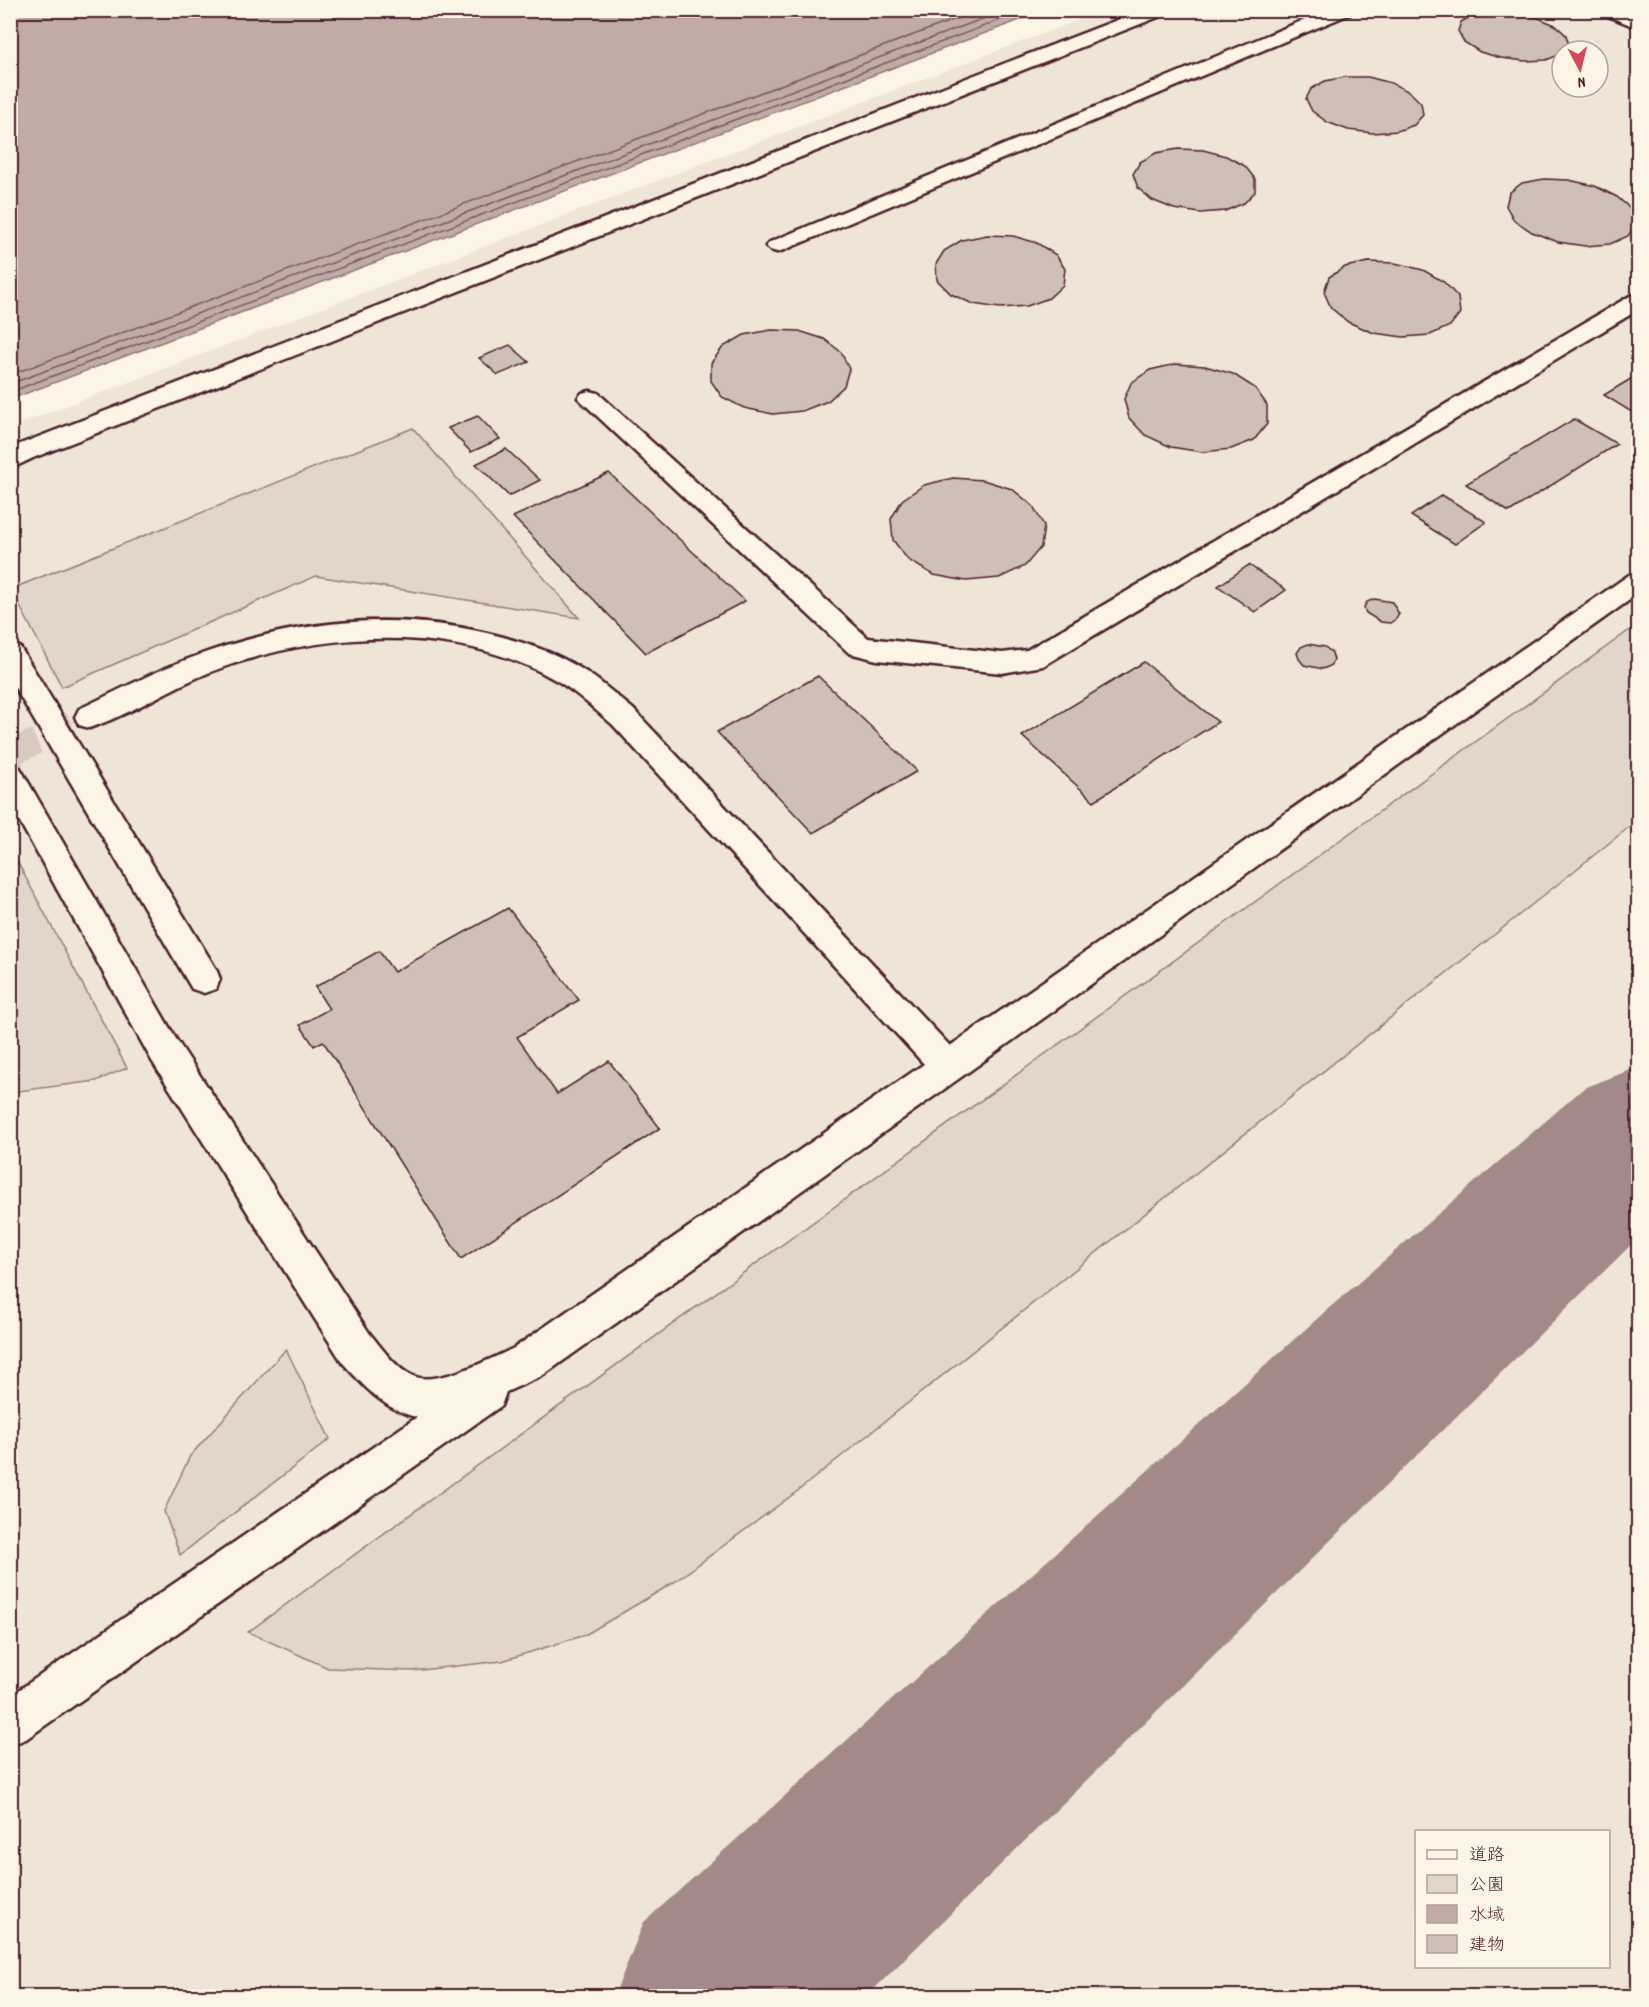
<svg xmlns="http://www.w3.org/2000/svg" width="1649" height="2007" font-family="Dekko,'Klee One',sans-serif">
<rect width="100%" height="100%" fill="#fcf5e5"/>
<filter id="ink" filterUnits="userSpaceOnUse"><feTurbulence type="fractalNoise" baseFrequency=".0167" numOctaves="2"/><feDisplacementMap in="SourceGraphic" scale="12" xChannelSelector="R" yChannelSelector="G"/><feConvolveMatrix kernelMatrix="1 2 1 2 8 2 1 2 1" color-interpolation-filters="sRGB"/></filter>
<g filter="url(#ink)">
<path fill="#eee5d7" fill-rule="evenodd" d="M1102,11h536v1985h-1627v-1569zM1562,51h36v36h-36zM1416,1832h192v134h-192z"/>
<g fill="#e2d5ca" stroke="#967a7a" stroke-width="1.5">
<polygon points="413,428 579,618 316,576 62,687 11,589"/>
<polygon points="1638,624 1638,820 799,1490 673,1583 585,1635 502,1661 412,1671 328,1668 248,1632"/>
<polygon points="11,850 127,1068 96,1081 11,1092"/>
<polygon points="286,1349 330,1439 180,1555 164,1511 190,1456"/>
</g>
<polygon fill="#c0aca5" stroke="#917474" stroke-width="1.5" points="11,10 1044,10 1044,11 11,399"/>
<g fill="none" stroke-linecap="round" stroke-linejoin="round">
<g stroke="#79575c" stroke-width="1.5">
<polyline points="10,375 980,10"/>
<polyline points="10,384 1006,10"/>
<polyline points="10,392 1027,10"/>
</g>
<polygon fill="#a38a88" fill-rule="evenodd" points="1638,1067 1638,1238 867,1996 614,1996 644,1922 1328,1309 1584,1088"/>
</g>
<g fill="#cfc0b7" stroke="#4a1f2b" stroke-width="1.5">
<polygon points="1491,11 1513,12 1536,17 1555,25 1566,35 1569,45 1565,51 1562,51 1562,54 1546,60 1525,61 1501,58 1480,52 1464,42 1458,31 1461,22 1473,15"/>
<polygon points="1345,77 1368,77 1391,83 1410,92 1421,103 1423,115 1414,125 1397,131 1373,133 1348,130 1327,122 1312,111 1306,99 1311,89 1325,81"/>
<polygon points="1178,149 1203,150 1226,156 1245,166 1255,179 1255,192 1244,203 1225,211 1200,213 1174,209 1152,200 1138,188 1133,174 1140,162 1156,153"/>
<polygon points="1544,179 1569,180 1595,186 1617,197 1632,210 1636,224 1628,236 1610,244 1585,246 1558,242 1532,232 1514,220 1506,206 1509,193 1522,183"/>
<polygon points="987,235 1013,236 1037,243 1056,255 1065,269 1063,285 1049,298 1027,306 1000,308 973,304 951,294 937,280 936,264 944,251 962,240"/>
<polygon points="1368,262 1395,263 1423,270 1444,282 1458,297 1460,313 1450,326 1430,335 1403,337 1374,333 1348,322 1331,308 1324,292 1329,277 1345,267"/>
<polygon points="771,330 799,331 824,339 841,352 849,369 844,386 828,401 802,411 773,414 744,408 722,397 711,381 711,363 723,347 744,335"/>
<polygon points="510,345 529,362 498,375 479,358"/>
<polygon points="1176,364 1205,366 1233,374 1255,388 1267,405 1267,424 1254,440 1231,449 1202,452 1171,447 1145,435 1129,418 1124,399 1131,383 1150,370"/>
<polygon points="1634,377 1638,380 1638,416 1604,395"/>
<polygon points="478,416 500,439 471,452 448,428"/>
<polygon points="1574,419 1617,444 1509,512 1466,484"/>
<polygon points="506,449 540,480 509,496 476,464"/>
<polygon points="609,473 745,601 646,653 513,517"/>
<polygon points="953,478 983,480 1012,489 1033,506 1044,526 1041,547 1025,566 999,578 966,581 934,575 908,560 893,540 891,519 902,500 924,485"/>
<polygon points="1442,495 1486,522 1455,544 1411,516"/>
<polygon points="1249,565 1286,590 1255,612 1218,586"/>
<polygon points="1374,599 1392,602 1399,614 1396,619 1390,623 1381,622 1366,613 1364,607 1367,602"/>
<polygon points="1308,644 1325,647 1332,653 1334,660 1330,666 1323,669 1304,665 1299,659 1297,653 1301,647"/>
<polygon points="1144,662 1218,722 1094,801 1022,736"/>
<polygon points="818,676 917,771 813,833 717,732"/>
<polygon points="508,908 579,1000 517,1037 557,1094 609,1061 660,1128 461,1259 323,1041 314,1046 300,1025 329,1009 315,987 379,951 394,972"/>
</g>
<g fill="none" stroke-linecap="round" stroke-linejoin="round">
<polyline stroke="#d8cac0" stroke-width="26" stroke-dasharray="26 13" stroke-linecap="butt" points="13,752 89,717"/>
<polyline stroke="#d8cac0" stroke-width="33" stroke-dasharray="33 16" stroke-linecap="butt" points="10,753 16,750"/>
<defs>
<g id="minor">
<polygon points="1143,10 1168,10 1166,14 33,458 10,469 10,450 15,446"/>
<polygon points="1328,10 1352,10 1350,14 784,250 777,252 770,250 766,246 770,242"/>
<polygon points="1601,10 1625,10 1638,17 1638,28 1603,14"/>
<polygon points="1638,294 1638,310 1043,666 1002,673 877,660 849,653 578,398 582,393 590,391 598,393 868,638 1002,653 1027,650 1630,296"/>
<path d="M1638,572v22l-1096,782 -36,16 -5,14 -475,333 -16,6v-49l407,-279c-32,-6 -54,-32 -75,-55l-190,-301 -142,-257v-39l10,3 156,271 194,295c12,14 26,35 43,42 23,11 80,-18 101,-28l410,-284 -311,-339c-20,-17 -38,-35 -61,-47 -100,-57 -240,-46 -344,-5 -40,16 -78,42 -119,55l-10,-3 -4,-8 4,-8c37,-17 73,-37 112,-51 101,-38 207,-50 312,-21 24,7 47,14 68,26 23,12 42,30 62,46l317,337 679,-471z"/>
<polygon points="10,644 20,647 216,969 220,979 216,989 204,993 192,989 10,679"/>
</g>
</defs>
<use href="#minor" stroke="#4a1f2b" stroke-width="5"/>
<use href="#minor" fill="#fcf5e5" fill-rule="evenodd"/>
</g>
</g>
<rect width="1649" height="2007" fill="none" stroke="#fcf5e5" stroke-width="36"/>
<rect x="18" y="18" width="1613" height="1971" fill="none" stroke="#4a1f2b" stroke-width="2" filter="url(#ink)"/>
<rect x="1415" y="1830" width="195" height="138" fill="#fcf5e5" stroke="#b59f9b" stroke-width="1.5"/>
<rect x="1427" y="1850" width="30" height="9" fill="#fcf5e5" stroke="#b59f9b" stroke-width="1.5"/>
<text x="1469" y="1860" font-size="18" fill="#4a1f2b">道路</text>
<rect x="1427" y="1875" width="30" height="18" fill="#e2d5ca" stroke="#b59f9b" stroke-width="1.5"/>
<text x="1469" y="1890" font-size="18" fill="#4a1f2b">公園</text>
<rect x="1427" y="1905" width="30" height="18" fill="#c0aca5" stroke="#b59f9b" stroke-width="1.5"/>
<text x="1469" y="1920" font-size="18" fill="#4a1f2b">水域</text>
<rect x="1427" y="1935" width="30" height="18" fill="#cfc0b7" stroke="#b59f9b" stroke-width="1.5"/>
<text x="1469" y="1950" font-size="18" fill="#4a1f2b">建物</text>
<g transform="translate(1580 69) rotate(173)"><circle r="28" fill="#fcf5e5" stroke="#b59f9b" stroke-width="1.5"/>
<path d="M0-4.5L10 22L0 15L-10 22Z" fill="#d1495b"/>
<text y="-9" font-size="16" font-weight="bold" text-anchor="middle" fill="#4a1f2b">N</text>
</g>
</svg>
